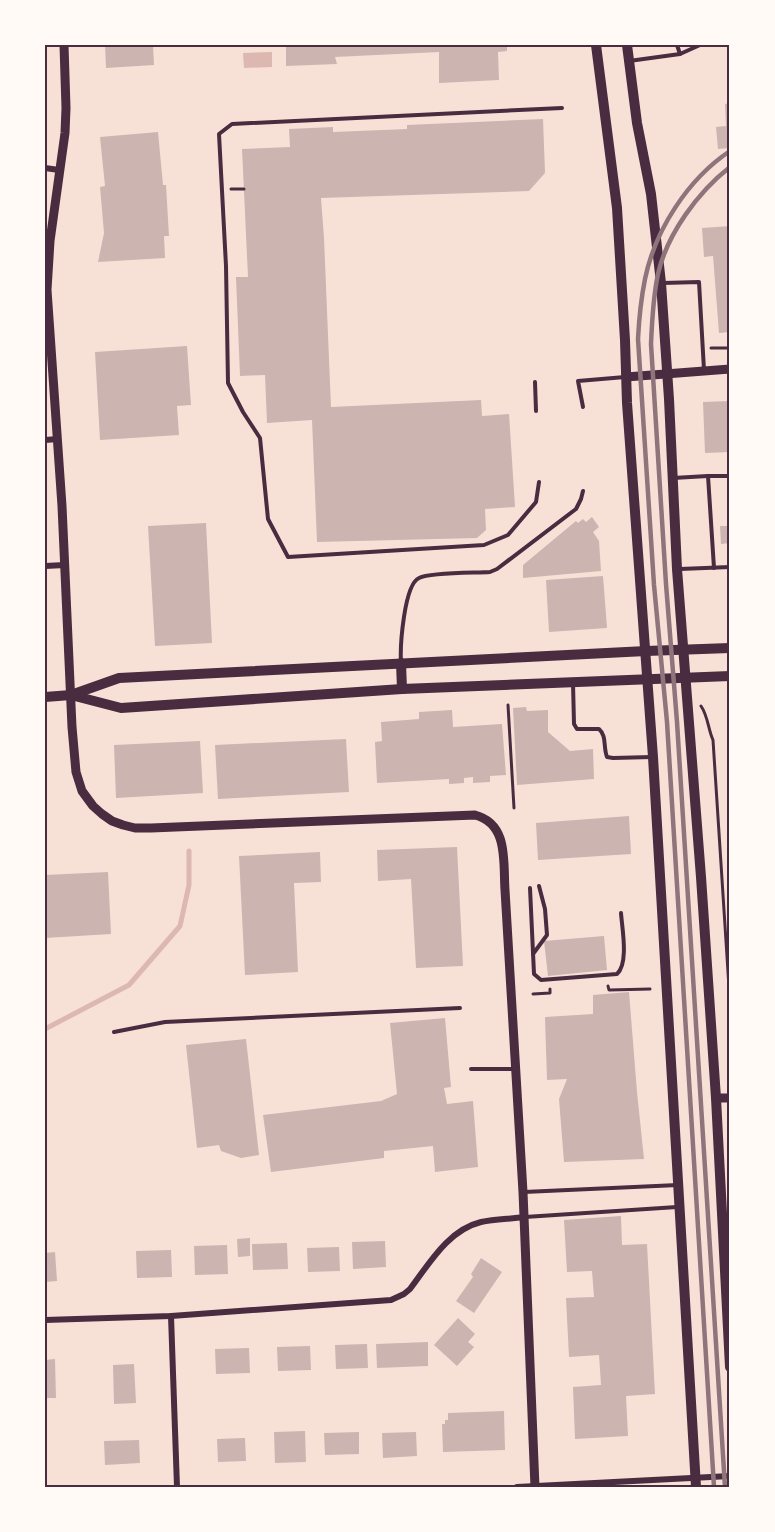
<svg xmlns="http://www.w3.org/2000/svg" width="775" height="1532" font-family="'IBM Plex Sans',sans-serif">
<rect width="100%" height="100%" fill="#f7e1d7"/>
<polygon fill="#dcb8b0" points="272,52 272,67 244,68 243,53"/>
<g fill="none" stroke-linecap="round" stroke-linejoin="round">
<polyline stroke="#dcb8b0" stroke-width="5" points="45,1029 129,985 180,926 189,885 189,851"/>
</g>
<g fill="#ccb4b1">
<polygon points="105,45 153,45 154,65 106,68"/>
<polygon points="286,45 507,45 507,51 498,52 499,80 439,83 439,52 335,57 337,64 286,66"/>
<polygon points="730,103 730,148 718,149 716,127 726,126 725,104"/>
<polygon points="543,119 545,173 529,191 321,198 324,238 331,407 481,400 482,416 509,414 515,507 485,509 486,530 477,538 317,542 312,420 267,423 265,375 240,376 236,277 248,277 242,149 290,147 289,129 333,127 333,132 407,129 407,125"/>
<polygon points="158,132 163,185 166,185 169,236 164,236 165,258 98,262 104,233 100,187 105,186 100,137"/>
<polygon points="730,226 730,332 719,333 713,256 704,257 702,228"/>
<polygon points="187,346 191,405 177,406 179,435 100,440 95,352"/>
<polygon points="730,401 730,452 705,453 703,402"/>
<polygon points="592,517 599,527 593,532 599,541 601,571 523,578 523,565 576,521 578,523 583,519 586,522"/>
<polygon points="206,523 212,643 155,646 148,526"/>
<polygon points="720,526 730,526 730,543 721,544"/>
<polygon points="603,576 607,628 549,632 546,580"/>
<polygon points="526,707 527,711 548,710 548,732 570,751 593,749 594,779 517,785 513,708"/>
<polygon points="452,710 453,727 502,724 506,775 490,776 490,782 473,783 473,777 464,778 464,783 449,784 449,779 377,783 375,742 382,741 381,722 419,719 419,712"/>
<polygon points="346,739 349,792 218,799 215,745"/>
<polygon points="200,741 203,793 116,798 114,745"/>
<polygon points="629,816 631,854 538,860 536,823"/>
<polygon points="457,847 463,966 416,968 411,879 378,881 377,850"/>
<polygon points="320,852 321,882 294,883 298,972 245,975 239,856"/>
<polygon points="108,872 111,934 45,938 45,875"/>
<polygon points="604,936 607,970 548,976 544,941"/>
<polygon points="629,992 637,1092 644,1159 564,1162 559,1099 567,1079 547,1080 545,1017 593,1014 593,995"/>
<polygon points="445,1018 451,1087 444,1088 447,1104 473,1101 478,1167 435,1172 433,1146 384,1151 384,1158 271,1172 263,1115 381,1101 397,1094 390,1023"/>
<polygon points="246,1039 259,1155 241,1158 221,1151 219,1145 197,1148 186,1045"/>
<polygon points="621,1216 622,1245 647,1244 655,1394 626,1396 628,1436 575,1439 573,1387 601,1385 599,1355 569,1357 566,1298 594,1297 592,1271 567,1272 564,1220"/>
<polygon points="250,1238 250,1256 238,1257 237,1239"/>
<polygon points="385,1241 386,1267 353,1269 352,1242"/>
<polygon points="287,1243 288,1269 253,1270 252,1244"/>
<polygon points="227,1245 228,1274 195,1275 194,1246"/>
<polygon points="339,1247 340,1271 308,1272 307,1248"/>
<polygon points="171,1250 172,1277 137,1278 136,1251"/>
<polygon points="55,1252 57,1281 45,1282 45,1253"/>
<polygon points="481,1258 502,1272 474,1313 456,1301 473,1277 471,1274"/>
<polygon points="458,1318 475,1334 468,1342 474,1347 457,1366 434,1345"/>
<polygon points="428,1342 428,1366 377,1368 376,1344"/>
<polygon points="367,1344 368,1368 336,1369 335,1345"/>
<polygon points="310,1346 311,1370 278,1371 277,1347"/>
<polygon points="249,1348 250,1373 216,1374 215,1349"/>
<polygon points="55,1359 56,1398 45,1398 45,1360"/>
<polygon points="134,1364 136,1403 114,1404 113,1365"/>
<polygon points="504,1411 505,1450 443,1452 442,1424 445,1424 445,1420 448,1420 448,1413"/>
<polygon points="305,1431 306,1462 275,1463 274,1432"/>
<polygon points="359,1432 359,1454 325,1455 324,1433"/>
<polygon points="416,1432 417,1456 383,1458 382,1433"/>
<polygon points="245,1438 246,1461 218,1462 217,1439"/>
<polygon points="139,1440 140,1463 105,1465 104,1441"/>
</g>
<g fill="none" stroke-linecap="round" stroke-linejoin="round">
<g stroke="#4a2c40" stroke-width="3">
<polyline points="231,189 244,189"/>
<polyline points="711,348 730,348"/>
<polyline points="508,705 514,808"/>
<path d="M701,706c7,10 7,23 12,34l17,263"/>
<polyline points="608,986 609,990 650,989"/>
<polyline points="533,994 550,993 550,989"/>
</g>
<g stroke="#4a2c40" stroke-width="4">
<polyline points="680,54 700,45"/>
<polyline points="629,61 680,54 677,45"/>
<polyline points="663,283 699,282 704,370"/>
<polyline points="535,382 536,411"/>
<polyline points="583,407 578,381 625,377"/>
<polyline points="673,478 708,476"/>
<polyline points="539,482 536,502 508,535 484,545 288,557 268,519 260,438 243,412 228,383 226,266 219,134 232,124 562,108"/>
<polyline points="714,568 708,476 730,476"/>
<polyline points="680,569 730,567"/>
<path d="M401,663c-1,-17 3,-78 18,-85 12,-6 55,-5 71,-6l7,-3 79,-60 5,-10 2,-8"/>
<path d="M573,683l1,41 3,5h22c8,7 4,18 8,28l6,1 39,-1"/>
<path d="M530,888l4,86 7,6 76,-6c12,-11 5,-46 4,-61"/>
<polyline points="533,954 547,935 545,909 539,886"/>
<polyline points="114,1032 165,1022 460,1008"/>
<polyline points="471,1069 514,1069"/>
<polyline points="524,1192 678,1185"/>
<polyline points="525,1217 677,1207"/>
</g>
<g stroke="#4a2c40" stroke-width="6">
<polyline points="45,168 59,170"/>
<polyline points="45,440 58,439"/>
<polyline points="45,566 65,565"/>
<polyline points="171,1316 177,1487"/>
<path d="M45,1320l126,-4 220,-16 13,-6 6,-5c19,-25 38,-59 71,-67 14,-3 29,-3 43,-5"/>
<polyline points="517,1487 730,1476"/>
</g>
<g stroke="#4a2c40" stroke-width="9">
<path d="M64,45l2,63 -1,25 -15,108 -3,49 15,216 10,221 4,45 6,19 11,15 9,8 10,7 11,4 12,3h16l324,-13c34,9 28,47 30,75l18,302 12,295"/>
<polyline points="626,377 730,369"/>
<polyline points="716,1098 730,1098"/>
</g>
<g stroke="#4a2c40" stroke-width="10">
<polyline points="596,45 617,208 625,340 627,403 653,757 696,1487"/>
<polyline points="627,45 637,123 651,194 661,283 669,399 677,569 701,877 716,1098 730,1367"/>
<polyline points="401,663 402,689"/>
<polyline points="71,695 121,708 402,689 730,676"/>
<polyline points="45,697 71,695 119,678 646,651 730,648"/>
</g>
<g stroke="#8f747c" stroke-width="4.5">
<path d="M714,1487l-47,-765 -13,-137 -16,-246c1,-20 3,-40 7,-60 10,-49 43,-100 85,-128"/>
<path d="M725,1487l-48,-765 -11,-138 -15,-240c1,-24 2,-47 7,-70 9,-40 40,-82 72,-107"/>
</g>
</g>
<rect width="775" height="1532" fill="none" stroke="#fffaf5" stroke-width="93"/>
<rect x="46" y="46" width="682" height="1440" fill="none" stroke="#4a2c40" stroke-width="2"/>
</svg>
